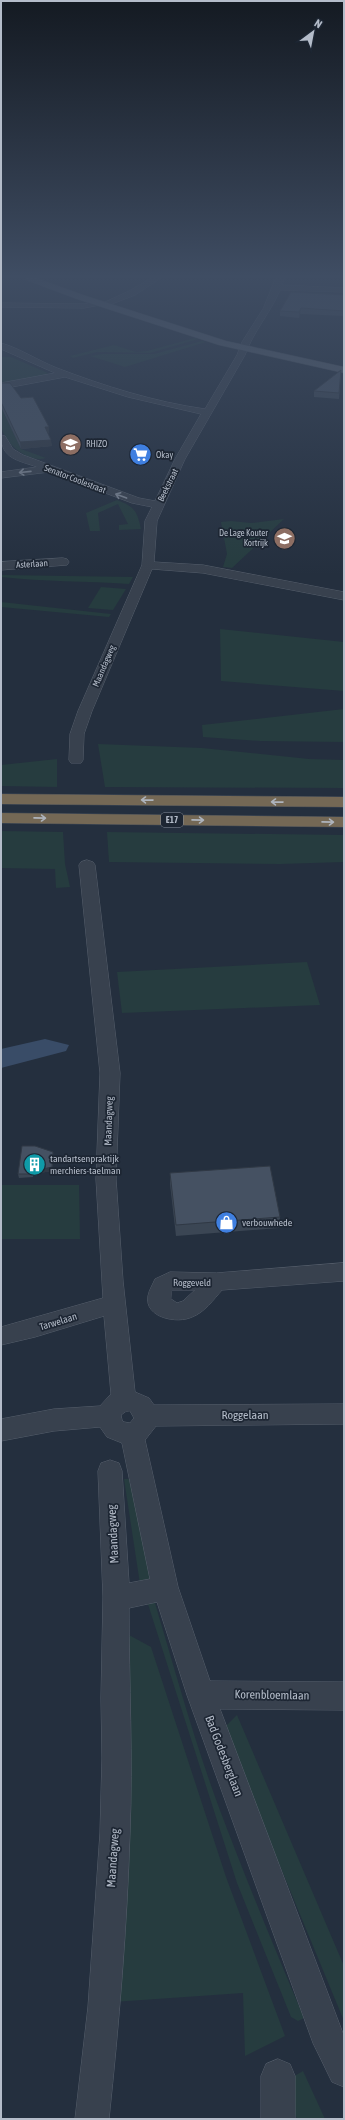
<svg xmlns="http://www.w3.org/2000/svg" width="345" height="2120" font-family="'Asap Condensed',sans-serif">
<rect width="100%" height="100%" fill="#242f3e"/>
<g fill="#263c3f">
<polygon points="195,338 198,339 150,353 97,352 73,358 70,356 114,345 136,352 147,351"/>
<polygon points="202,341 206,342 125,367 90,356 103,354 154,354"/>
<polygon points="1,357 11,357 48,373 44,376 1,383"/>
<path d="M1,407l20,42 25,9c-17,6 -42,-15 -45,-32 -1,-6 0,-13 0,-19z"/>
<path d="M117,500c18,7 20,11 24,29l-22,1v-5l9,-1 -10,-20 -20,9 2,18h-10l-4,-18z"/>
<polygon points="284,519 232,568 223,567 227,554 221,522 231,521 251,523"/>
<path d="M1,575l132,2 -4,7c-43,-3 -85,-2 -128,-7z"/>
<polygon points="101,587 126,589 113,610 88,608"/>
<polygon points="1,602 111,614 109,617 1,607"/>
<polygon points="220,629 344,642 344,691 221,681"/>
<polygon points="344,709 344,742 260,741 203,737 202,725"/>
<polygon points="98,744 202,748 309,759 344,760 344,788 105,787"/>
<polygon points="57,759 57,787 1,786 1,765"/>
<polygon points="1,831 63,832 65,864 70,887 56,888 55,869 1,868"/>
<polygon points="107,832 344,835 344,862 280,864 109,862"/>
<polygon points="307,962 320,1005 122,1013 117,972"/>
<polygon points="1,1185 79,1185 80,1239 1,1239"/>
<polygon points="124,1479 129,1479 156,1585 140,1584"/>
<path d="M146,1598l9,5c20,68 39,136 63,202 27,72 56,142 86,213l-6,3 -7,-4 -54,-134z"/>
<polygon points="129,1635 151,1647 226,1877 285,2036 245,2056 243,1993 113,2002"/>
<polygon points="237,1715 344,1966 344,2021 228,1740 226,1726"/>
<polygon points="303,2071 325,2119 297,2119 290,2104 291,2078"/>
</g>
<polygon fill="#394c67" points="45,1039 69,1045 66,1051 1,1068 1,1049"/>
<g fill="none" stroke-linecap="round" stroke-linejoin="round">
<defs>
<g id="minor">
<polygon points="152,278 161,278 135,295 104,307 100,305 84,308 1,307 1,303 84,304 99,301 103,303 129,291"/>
<path d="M276,278h8l-2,7 62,3v4l-64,-2c-9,22 -27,42 -35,65l-60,104 -28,62 -3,41 49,3 141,27v8l-141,-27 -51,-4 -60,142 -8,23 -1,26 -2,3h-10l-2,-3 1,-26 8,-23 64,-146 3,-44 7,-14 -20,-4 -83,-31 -48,6v-6l36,-5c-19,-7 -36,-8 -36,-32l4,1 8,13 10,6 116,43 16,3 20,-42 26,-45 -73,-17 -63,-20 -64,12v-6l54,-10 -54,-24v-6c18,5 38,18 56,25 47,18 98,34 148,41l32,-54 5,-13 21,-33z"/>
<polygon points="63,558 67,559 69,562 67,565 1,570 1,562"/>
<path d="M87,860l6,2 2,3 25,208 -4,106 7,102 12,111 14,6 5,7 190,-1v20l-188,2 -11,14 33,147 32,94 134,1v28l-124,-1 124,327v51l-12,-5 -19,-39 -126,-348 -30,-93 -28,6c0,75 4,150 1,224 -3,96 -11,192 -21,287h-34l13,-112 12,-174 2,-75 -1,-60 2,-101 -5,-126 3,-8 9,-3 9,3 3,8 7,112 21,-4 -28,-136 -15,-6 -7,-10 -46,4 -53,10v-22l53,-10 46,-3 11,-12 -7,-78 -69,21 -34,8v-18l102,-29 -7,-119 4,-106 -21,-208 2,-3zM130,1411l4,7 -4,5 -6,-1 -2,-2 -1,-5 4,-3z"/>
<path d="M344,1263v18l-122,9c-9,10 -17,22 -30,27 -14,7 -48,1 -44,-21 1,-6 5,-12 7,-17l15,-7 46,1zM172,1290h23l-12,11 -6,2 -6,-4z"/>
<polygon points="278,2059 290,2064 295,2076 295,2119 261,2119 261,2076 266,2064"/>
</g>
<polygon id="major" points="25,278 36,278 83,295 226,341 344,367 344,373 219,345 77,299 26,280"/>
<g id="highway">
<polygon points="1,794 344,797 344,807 1,804"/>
<polygon points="1,813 344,817 344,827 1,823"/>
</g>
</defs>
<use href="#minor" stroke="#565f6c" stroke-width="1"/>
<use href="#major" stroke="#414a57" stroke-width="1"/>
<use href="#highway" stroke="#434c59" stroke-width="1"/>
<use href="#minor" fill="#38414e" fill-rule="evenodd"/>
<use href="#major" fill="#56606e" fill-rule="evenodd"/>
<use href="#highway" fill="#746855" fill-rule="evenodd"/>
</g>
<g fill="#3b4654">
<polygon points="344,295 344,316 300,314 299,318 280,316 280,311"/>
<polygon points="341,370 339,399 314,397 314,391"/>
<polygon points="1,383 21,398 49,427 49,433 48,433 52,446 21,449 1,407"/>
<polygon points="53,1152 52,1171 33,1174 33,1177 19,1178 18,1174"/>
<polygon points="170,1173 280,1217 279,1228 176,1236 170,1184"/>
</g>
<g fill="#303945">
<polygon points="301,308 300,314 299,318 299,312"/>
<polygon points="45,427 49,427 49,433 45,434"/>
<polygon points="51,440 52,446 21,449 20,442"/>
<polygon points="53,1152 52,1171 33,1174 33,1177 33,1171"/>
</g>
<g fill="#455162" stroke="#303945">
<polygon points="291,292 344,295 344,311 301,308 299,312 280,311"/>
<polygon points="341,370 339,393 314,391"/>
<polygon points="1,383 10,383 21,398 33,397 49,427 45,427 51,440 20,442 1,402"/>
<polygon points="22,1146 35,1146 53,1152 52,1167 33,1171 32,1174 18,1174"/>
<polygon points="270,1166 280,1217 176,1225 170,1173"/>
</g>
<defs><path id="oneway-shaft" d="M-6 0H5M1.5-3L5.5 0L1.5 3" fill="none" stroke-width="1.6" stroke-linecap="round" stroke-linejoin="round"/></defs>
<g stroke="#7c8592">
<use href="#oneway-shaft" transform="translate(25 472) rotate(174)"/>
<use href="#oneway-shaft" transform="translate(121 496) rotate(-160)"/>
</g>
<g stroke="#aeb4bd">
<use href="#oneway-shaft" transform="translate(147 800) rotate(-179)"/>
<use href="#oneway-shaft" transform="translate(277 802) rotate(-179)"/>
<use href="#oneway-shaft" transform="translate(40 818) rotate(1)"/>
<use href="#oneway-shaft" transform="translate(198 820) rotate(1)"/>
<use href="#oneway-shaft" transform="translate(328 822) rotate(1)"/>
</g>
<linearGradient id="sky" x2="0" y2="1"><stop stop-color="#141a22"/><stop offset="0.48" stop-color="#3f4d63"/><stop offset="1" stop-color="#3f4d63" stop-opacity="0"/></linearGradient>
<rect width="345" height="575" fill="url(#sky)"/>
<defs>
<symbol id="school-disc" viewBox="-11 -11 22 22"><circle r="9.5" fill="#8d6e63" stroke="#1d2633"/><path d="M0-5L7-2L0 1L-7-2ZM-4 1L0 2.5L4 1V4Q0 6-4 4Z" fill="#fff"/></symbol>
<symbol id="supermarket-disc" viewBox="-11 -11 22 22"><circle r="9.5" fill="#3f7fe0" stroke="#1d2633"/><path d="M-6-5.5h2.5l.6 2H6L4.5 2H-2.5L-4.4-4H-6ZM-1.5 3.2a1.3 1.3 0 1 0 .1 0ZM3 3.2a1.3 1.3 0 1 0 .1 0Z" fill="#fff"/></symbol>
<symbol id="building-disc" viewBox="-11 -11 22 22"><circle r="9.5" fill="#0f9aa8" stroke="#1d2633"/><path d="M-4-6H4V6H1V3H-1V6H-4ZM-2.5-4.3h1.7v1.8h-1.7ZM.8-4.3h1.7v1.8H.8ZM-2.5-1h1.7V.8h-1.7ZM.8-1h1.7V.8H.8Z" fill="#fff"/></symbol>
<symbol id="shop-disc" viewBox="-11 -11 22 22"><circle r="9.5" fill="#3f7fe0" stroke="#1d2633"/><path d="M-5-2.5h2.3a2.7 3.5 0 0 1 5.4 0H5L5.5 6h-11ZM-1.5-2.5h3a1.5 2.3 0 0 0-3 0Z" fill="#fff"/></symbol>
</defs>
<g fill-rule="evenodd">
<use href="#school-disc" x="58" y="432" width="25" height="25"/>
<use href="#supermarket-disc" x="128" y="442" width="25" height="25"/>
<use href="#school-disc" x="272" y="526" width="25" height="25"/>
<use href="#building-disc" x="22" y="1152" width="25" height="25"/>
<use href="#shop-disc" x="214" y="1210" width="25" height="25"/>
</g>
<g text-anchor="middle" stroke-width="3.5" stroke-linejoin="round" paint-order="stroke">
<g font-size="9" fill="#b4bcc9" stroke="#1d2633" text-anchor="start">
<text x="86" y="447">RHIZO</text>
<text x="156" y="458">Okay</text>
<text x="268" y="536" text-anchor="end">De Lage Kouter<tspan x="268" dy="10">Kortrijk</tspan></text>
</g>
<g font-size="9" fill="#b4bcc9" stroke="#1d2633">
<text transform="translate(75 479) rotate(21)" y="3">Senator Coolestraat</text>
<text transform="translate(168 485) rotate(-64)" y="3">Beekstraat</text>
<text transform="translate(32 564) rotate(-4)" y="3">Asterlaan</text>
<text transform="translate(104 666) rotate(-67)" y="3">Maandagweg</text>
</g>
<rect fill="#1d2633" stroke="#878f9c" stroke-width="1" x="161" y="813" width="22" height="14" rx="3"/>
<g font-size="9" font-weight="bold" fill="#b4bcc9">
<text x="172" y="823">E17</text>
</g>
<g font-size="10" fill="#b4bcc9" stroke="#1d2633">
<text transform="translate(108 1121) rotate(-88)" y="4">Maandagweg</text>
<text x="192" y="1286">Roggeveld</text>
<text transform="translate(58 1321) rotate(-17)" y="4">Tarwelaan</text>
</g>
<g font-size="10" fill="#b4bcc9" stroke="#1d2633" text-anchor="start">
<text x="50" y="1162">tandartsenpraktijk<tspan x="50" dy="12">merchiers-taelman</tspan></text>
<text x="242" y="1226">verbouwhede</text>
</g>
<g font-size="12" fill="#b4bcc9" stroke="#1d2633">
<text x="245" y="1419">Roggelaan</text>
<text transform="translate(113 1534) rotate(-93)" y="4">Maandagweg</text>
<text transform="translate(272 1695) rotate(1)" y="4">Korenbloemlaan</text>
<text transform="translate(224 1756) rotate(69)" y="4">Bad Godesberglaan</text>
<text transform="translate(113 1858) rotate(-86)" y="4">Maandagweg</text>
</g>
</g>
<rect width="345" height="2120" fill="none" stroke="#b4bcc9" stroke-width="4"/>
<g transform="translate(313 32) rotate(32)" stroke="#1d2633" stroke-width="3" paint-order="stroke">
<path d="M0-3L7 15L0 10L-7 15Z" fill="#b4bcc9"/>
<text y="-6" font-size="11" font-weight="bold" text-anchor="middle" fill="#b4bcc9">N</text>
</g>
</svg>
